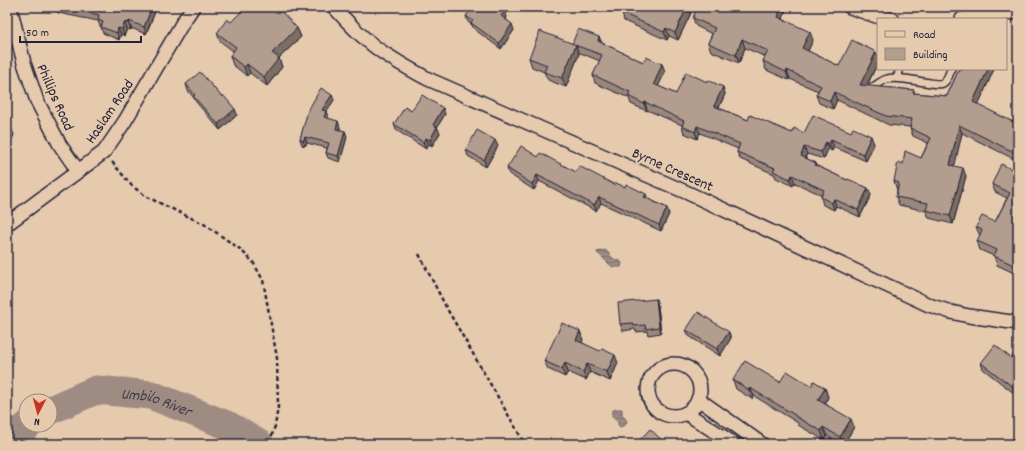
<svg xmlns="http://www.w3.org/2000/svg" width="1025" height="451" font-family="Dekko,sans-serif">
<defs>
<pattern id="water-rules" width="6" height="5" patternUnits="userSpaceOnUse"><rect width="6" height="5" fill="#9e8c83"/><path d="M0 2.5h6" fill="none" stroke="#80726c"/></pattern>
</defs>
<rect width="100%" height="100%" fill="#e6caad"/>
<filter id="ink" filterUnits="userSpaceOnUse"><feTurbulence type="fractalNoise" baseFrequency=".025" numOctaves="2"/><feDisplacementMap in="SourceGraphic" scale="8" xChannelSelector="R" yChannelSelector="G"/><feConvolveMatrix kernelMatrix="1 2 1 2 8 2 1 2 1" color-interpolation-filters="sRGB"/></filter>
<g filter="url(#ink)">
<g fill="url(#water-rules)" stroke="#6c6266">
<path d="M605,250c4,2 5,7 9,9 4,2 5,0 8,4l-1,4h-8c-5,-3 -12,-12 -16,-14v-1z"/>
<path d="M616,409h6v5l5,7 -2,4 -5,2 -2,-2v-3c-4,-3 -7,-6 -6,-11z"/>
</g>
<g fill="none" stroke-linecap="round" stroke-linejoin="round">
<g stroke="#9e8c83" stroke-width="29">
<path id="s1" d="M50,410l46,-20 55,5 78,31 30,18"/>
<polyline points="7,443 28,425"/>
</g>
<defs>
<g id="service">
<polyline points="898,78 899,69"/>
<path d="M873,87c5,-3 10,-7 14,-8 14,-4 50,8 56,4 5,-3 6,-9 8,-14"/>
</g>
<g id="minor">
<polyline points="10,7 24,63 37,101 60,145 78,171"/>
<path d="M334,7c17,19 34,37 56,50 12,8 25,15 38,22l260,114 241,112 22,7 18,4 49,7"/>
<polyline points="850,7 876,16 892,19"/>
<polyline points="962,19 1018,12"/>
<polyline points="7,224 104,152 125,121 183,22 193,7"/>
<circle cx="674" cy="390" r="26"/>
<polyline points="698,399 762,444"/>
<polyline points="686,413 734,444"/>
</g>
</defs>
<use href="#service" stroke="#22223b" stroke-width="10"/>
<use href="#minor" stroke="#22223b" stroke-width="16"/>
<g stroke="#22223b" stroke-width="2.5" stroke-dasharray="4 3" stroke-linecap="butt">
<polyline points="112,162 132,186 147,197 204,224 240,249 253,262 263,280 277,358 278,407 275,426 269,444"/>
<polyline points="419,254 446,307 525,444"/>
</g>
<use href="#service" stroke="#e6caad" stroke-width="7"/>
<use href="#minor" stroke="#e6caad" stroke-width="13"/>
</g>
<g fill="#9a877b" stroke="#22223b">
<polygon points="56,7 157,7 146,34 131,28 131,30 127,29 124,36 121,34 119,40 103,33 101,27 100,26 98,21 58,13"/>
<polygon points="617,7 689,7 691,13 678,40 669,36 667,40 624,21 622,13 623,10"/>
<polygon points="737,8 786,9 783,19 813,40 808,51 839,66 878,57 878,62 867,86 914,90 914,93 947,96 959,69 994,69 978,105 1013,122 1018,112 1018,161 962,133 954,166 966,176 953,224 929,218 926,211 899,205 896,197 897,190 894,181 903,164 921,158 928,143 913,136 910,128 910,127 889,125 837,100 833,109 819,103 816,95 818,91 790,79 789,80 766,70 763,61 766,57 745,48 739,63 711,51 708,43 712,34 696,26 693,18"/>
<polygon points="466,16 507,17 506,19 514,30 501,49 474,29 472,25 468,22"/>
<polygon points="231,22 297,28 301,37 279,58 282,67 267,86 250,73 247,76 233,65 230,56 233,51 220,41 217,33"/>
<polygon points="599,37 602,43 643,62 662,64 665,72 658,86 676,94 707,82 723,87 725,94 719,108 748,120 792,133 804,133 874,144 866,161 834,147 832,151 828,149 824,159 807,154 805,158 816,163 817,166 847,180 868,188 871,195 860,217 836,206 834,210 823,205 821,197 822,195 795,183 793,186 776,178 774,174 740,159 737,152 738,149 700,133 697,139 684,133 682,126 682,125 647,110 647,111 631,104 629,98 595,83 593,75 600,61 578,52 579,54 566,87 548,80 544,72 532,67 529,58 572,44"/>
<polygon points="186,84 222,97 235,109 237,115 220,130 196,102 194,98 188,91"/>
<polygon points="334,100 326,112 328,117 328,118 340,127 340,130 345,131 347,137 340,162 328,158 326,153 327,148 307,143 305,146 302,145 300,139 310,107"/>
<polygon points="411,111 445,114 437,127 440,133 432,146 429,144 426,149 396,130 394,124"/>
<polygon points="498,146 486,167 468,156 466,150"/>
<polygon points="538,157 576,172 615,185 625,187 667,208 669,214 661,231 601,203 596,211 539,181 534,190 509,174 507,168"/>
<polygon points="1018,172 1018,275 997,265 994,256 980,250 977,241 980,236 976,227 995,222 1007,198 995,192 992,184"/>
<polygon points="656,299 658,306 661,333 648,335 647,331 636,332 635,329 623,331 620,324"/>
<polygon points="686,330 731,338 720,356 689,336"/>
<polygon points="580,331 583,340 581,342 618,363 610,381 590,372 586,380 568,372 565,377 548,369 544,361"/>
<polygon points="1018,350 1018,389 1015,394 983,369 981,363 1011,358"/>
<polygon points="733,380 780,382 825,388 828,397 825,403 854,427 844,444 841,444 827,436 824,440 798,425 798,423 754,396 752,399 736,389"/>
</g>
<g fill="#7d6e64" stroke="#22223b">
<polygon points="152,7 157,7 146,34 144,27"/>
<polygon points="687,7 689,7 691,13 678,40 675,33"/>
<polygon points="781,7 786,7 786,9 781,25 778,17"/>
<polygon points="505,11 507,17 503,22 501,16"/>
<polygon points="129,21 131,28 131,30 128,23"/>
<polygon points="125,22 127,29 124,36 122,29"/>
<polygon points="512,24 514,30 501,49 499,43"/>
<polygon points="118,28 121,34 119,40 117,33"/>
<polygon points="297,28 301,37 279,58 282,67 267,86 264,77 272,53"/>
<polygon points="666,28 669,36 667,40 664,32"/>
<polygon points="810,32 813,40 805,57 802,48"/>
<polygon points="599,37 602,44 598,41"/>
<polygon points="742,39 745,48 739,63 736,55"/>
<polygon points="576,45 579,54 566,87 562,78"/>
<polygon points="876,52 878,57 878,62 863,93 860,85"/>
<polygon points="247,64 250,73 247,76 244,67"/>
<polygon points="662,64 665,72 656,91 654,84"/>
<polygon points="988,69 994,69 976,110 973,102"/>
<polygon points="787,70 790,79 789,80 786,72"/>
<polygon points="723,87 725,94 716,113 714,106"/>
<polygon points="834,92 837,100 833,109 830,101"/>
<polygon points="332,95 334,100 326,112 328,117 326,123 322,110"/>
<polygon points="645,102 647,110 647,111 644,104"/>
<polygon points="443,108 445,114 435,131 433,125"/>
<polygon points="235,109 237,115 220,130 218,124"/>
<polygon points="338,121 340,127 338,135 336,129"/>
<polygon points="959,125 962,133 953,173 950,165"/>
<polygon points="697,126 700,133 697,139 695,132"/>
<polygon points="437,127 440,133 432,146 430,140"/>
<polygon points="12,130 14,135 7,150 7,140"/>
<polygon points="345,131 347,137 340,162 338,156"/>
<polygon points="871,136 874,144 866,161 863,154"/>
<polygon points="305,137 307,143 305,146 303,141"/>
<polygon points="426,138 429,144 426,149 423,142"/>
<polygon points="495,140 498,146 486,167 484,160"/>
<polygon points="831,140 834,147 832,151 829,144"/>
<polygon points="826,142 828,149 824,159 821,152"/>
<polygon points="804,147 807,154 803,163 801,156"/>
<polygon points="963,168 966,176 953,224 950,216"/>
<polygon points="537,175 539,181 534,190 532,184"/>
<polygon points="792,175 795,183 793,186 790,179"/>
<polygon points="868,188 871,195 860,217 858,210"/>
<polygon points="646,194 648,200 644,197"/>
<polygon points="599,197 601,203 596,211 594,205"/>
<polygon points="834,199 836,206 834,210 832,203"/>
<polygon points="667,208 669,214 661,231 659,225"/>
<polygon points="1018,220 1018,234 1015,226"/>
<polygon points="656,299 658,306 661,333 659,327"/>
<polygon points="580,331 583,340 579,348 576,340"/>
<polygon points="729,332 731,338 720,356 717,349"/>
<polygon points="615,355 618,363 610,381 607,372"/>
<polygon points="565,363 568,372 565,377 562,369"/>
<polygon points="587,364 590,372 586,380 583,372"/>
<polygon points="1018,380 1018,389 1015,394 1013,387"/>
<polygon points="750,388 754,396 752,399 749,390"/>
<polygon points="825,388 828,397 822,409 818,400"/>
<polygon points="851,419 854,427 844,444 843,444 840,437"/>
<polygon points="823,427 827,436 824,440 821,431"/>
</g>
<g fill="#b39d8f" stroke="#22223b">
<polygon points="60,7 152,7 144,27 129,21 128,23 125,22 122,29 118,28 117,33 101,27 103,22 98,20 99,15"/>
<polygon points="246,7 277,7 297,28 272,53 279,58 264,77 247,64 244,67 230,56 236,47 217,33 227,19 231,22"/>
<polygon points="473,7 499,7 505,11 501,16 512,24 499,43 471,23 473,21 466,16"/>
<polygon points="625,7 687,7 675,33 666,28 664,32 622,13"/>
<polygon points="697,7 735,7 737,8 737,7 781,7 778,17 810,32 802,48 839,66 852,40 876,52 860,85 914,90 913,93 947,96 959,69 988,69 973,102 1013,122 1018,112 1018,154 959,125 950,165 963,168 950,216 926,210 928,203 896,197 899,183 894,181 898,162 903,164 905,151 921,158 931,138 910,128 912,119 886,116 834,92 830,101 816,95 821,86 787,70 786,72 763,61 768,51 742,39 736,55 708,43 715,28 693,18"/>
<polygon points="578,29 599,37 598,41 643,62 646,57 662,64 654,84 676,94 686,72 707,82 708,80 723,87 714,106 748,120 750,115 792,133 794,128 804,133 813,115 851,132 853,128 871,136 863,154 831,140 829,144 826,142 821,152 804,147 801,156 816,163 815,165 847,180 848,179 868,188 858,210 834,199 832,203 821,197 824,190 792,175 790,179 773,171 775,168 737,152 740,144 697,126 695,132 682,126 684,121 645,102 644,104 628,96 630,92 593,75 602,55 572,44"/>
<polygon points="540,31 576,45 562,78 544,72 547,65 529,58"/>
<polygon points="200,72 222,97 223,95 235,109 218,124 193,96 195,95 186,84"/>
<polygon points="321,88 332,95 322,110 326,111 324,117 338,121 336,129 345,131 338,156 326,153 329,143 305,137 303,141 300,139 309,107 310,107"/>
<polygon points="422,95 443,108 433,125 437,127 430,140 426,138 423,142 394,124 405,107 411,111"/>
<polygon points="7,127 12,130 7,140"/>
<polygon points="477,130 495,140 484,160 466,150"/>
<polygon points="521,146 538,157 540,153 576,172 579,166 615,185 616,183 625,187 626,184 646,194 644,197 667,208 659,225 599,197 594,205 537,175 532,184 507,168"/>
<polygon points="1001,164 1018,172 1018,220 1015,226 1018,227 1018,267 994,256 997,250 977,241 982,230 976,227 982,216 995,222 1010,193 992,184"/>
<polygon points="656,299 659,327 646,329 645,325 634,326 633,323 620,324 618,303"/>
<polygon points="698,312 729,332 717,349 686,330"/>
<polygon points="562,323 580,331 576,340 600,351 602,349 615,355 607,372 587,364 583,372 565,363 562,369 544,361"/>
<polygon points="995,345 1011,358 1018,350 1018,380 1013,387 981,363"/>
<polygon points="745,361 780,382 787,371 811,386 814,381 825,388 818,400 851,419 840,437 823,427 821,431 795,416 795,415 750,388 749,390 733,380"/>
<polygon points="650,429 666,444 636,444"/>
<polygon points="704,440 712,444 702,444"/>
</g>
</g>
<g text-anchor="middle" stroke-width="4" stroke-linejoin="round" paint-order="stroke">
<g font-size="15" fill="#22223b" stroke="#e6caad">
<text transform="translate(56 97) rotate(66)" y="5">Phillips Road</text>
<text transform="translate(109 111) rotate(-56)" y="5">Haslam Road</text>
<text transform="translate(673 169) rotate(24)" y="5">Byrne Crescent</text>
</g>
<g font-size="16" font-style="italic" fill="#413c4d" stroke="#e6caad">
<text dy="6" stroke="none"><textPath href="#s1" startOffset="112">Umbilo River</textPath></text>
</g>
</g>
<rect width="1025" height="451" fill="none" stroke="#e6caad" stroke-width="24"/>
<rect x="12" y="12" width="1001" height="427" fill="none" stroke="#22223b" stroke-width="1.5" filter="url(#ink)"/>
<rect x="877" y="18" width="130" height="52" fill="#e6caad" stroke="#98877f"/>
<rect x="885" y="31" width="20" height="6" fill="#e6caad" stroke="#98877f"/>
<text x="913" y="38" font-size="12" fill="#22223b">Road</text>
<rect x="885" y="48" width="20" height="12" fill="#b39d8f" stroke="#98877f"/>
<text x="913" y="58" font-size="12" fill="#22223b">Building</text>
<g transform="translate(38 413) rotate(186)"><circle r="19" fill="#e6caad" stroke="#98877f"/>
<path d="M0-3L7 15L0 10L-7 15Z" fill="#c8321e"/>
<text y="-6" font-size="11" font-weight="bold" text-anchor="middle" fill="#22223b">N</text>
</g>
<path d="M20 36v6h121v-6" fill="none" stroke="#22223b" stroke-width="2"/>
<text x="26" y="36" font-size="12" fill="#22223b" stroke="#e6caad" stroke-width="3" paint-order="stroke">50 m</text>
</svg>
